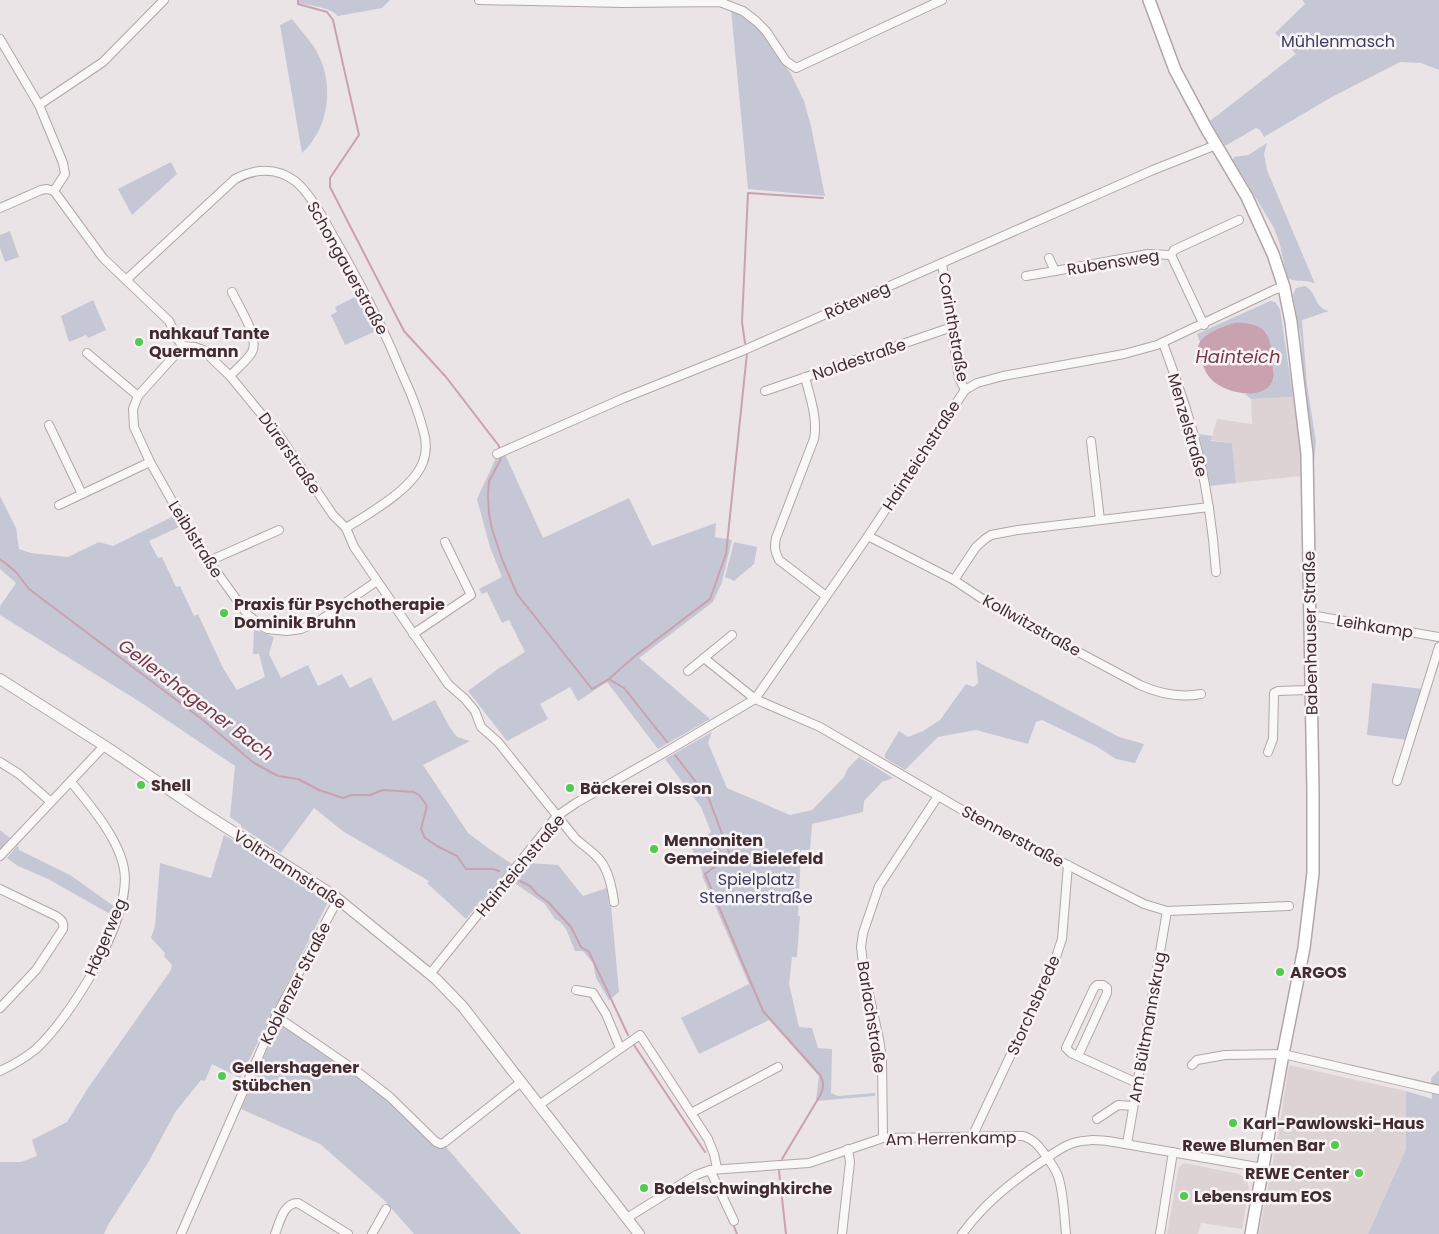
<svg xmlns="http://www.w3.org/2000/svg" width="1439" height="1234" font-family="Poppins,sans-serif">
<rect width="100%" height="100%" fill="#ebe4e6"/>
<g fill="#ddd2d4">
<polygon points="1293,397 1300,443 1301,476 1236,483 1232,443 1211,440 1217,419 1252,424 1251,399"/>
<polygon points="1289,1065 1406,1091 1406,1149 1368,1234 1259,1234 1278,1136"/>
<polygon points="1184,1163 1239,1174 1247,1179 1249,1188 1242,1229 1201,1223 1198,1234 1167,1234 1178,1170 1179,1167"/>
</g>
<g fill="#c5c7d5">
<path d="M299,0h91l-8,8 -44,8c-8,-9 -27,-10 -39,-13z"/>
<polygon points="1302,0 1439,0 1439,70 1421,63 1400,62 1330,98 1264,137 1260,130 1256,128 1225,146 1210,121 1296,54 1275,33 1305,4"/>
<polygon points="731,9 760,29 791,74 804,101 811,126 825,196 748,189"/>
<path d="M292,19c7,9 15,18 22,28 21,32 17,80 -12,106l-22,-128z"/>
<path d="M1267,143l-3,11 3,16 48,114c-10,-6 -21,0 -28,-7l-7,-32 -6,-17 -41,-68 1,-3 14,-2z"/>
<polygon points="171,162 177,174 132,215 118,189"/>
<polygon points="10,231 19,257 5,262 0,248 0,235"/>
<path d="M1305,286c12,6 9,22 24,25l-27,9 5,65 9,57 -3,30 -10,-90 -2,-44 -8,-43 3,-7z"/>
<polygon points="359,295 376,331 345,345 331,315 337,312 335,307"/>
<polygon points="93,300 106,330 88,338 86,335 69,342 61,316"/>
<path d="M1270,301l5,1 5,7 13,88 -42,2 -6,-5c12,-2 21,-5 29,-15l-1,-16 -6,-29c-14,-22 -53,-7 -67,8l-3,-8z"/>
<polygon points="1199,434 1212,436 1211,441 1232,443 1236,483 1210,486"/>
<polygon points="505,454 543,538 629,498 652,546 716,523 715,537 732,540 722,582 713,602 639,658 710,719 658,749 607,682 578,701 570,687 540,704 548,719 507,741 468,691 498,669 525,652 509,620 502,623 487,592 482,594 479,589 502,577 490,547 477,499 496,458"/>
<polygon points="0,496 16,528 19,549 31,553 68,557 99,542 113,546 170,518 172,515 179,527 149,541 158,558 162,557 176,587 180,586 194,616 198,614 223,668 237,690 265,677 259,654 253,654 254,629 274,637 269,654 281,678 308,665 318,686 342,674 350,688 371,677 393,721 435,700 449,726 457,737 470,741 423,765 468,833 488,848 512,864 466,919 427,883 429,881 344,832 314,808 281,853 241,827 241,825 230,817 235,766 140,702 0,615 0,606 16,583 0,569"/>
<polygon points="734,542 757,547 754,564 734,581 725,577"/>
<polygon points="976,661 1119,737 1144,744 1135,763 1116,759 1096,746 1042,720 1036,722 1028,744 976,730 938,737 905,770 885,758 885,754 899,731 908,737 923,731 940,720 966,684 974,687 978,683"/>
<polygon points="1372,683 1423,689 1407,740 1367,735"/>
<polygon points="712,732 708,743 727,788 790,815 812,810 844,777 848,768 859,757 893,778 882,782 864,801 863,812 812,824 810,850 801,850 798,916 800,916 797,957 792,957 789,984 799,1027 812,1028 818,1048 832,1049 831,1093 838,1096 875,1093 875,1096 816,1101 819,1076 769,1020 699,1054 681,1018 749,984 703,878 702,871 691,847 711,832 701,807 665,759"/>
<polygon points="0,830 10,838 0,850"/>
<polygon points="224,835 270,862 326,900 327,904 240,1078 212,1064 205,1081 201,1080 176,1111 149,1161 108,1225 104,1234 0,1234 0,1162 21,1162 37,1156 32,1140 67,1122 88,1088 171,970 172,965 164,956 165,953 151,938 155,926 160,863 211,878"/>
<polygon points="18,845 19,850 70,875 115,907 112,915 48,879 18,866 7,858"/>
<polygon points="528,863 558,865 583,896 607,888 609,905 611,905 619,992 609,1000 596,978 593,963 583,951 575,951 566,929 560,922 555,919 545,904 513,882"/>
<polygon points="279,1022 343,1066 390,1102 440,1147 446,1147 521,1234 414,1234 384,1200 320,1144 241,1109"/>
<polygon points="1439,1070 1439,1234 1368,1234 1406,1149 1406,1091 1432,1099 1431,1078"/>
</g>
<path fill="#caa1af" d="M1234,323c41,-2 36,20 40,53 -5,27 -48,18 -62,4 -6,-6 -8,-12 -11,-20 -1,-3 -3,-8 -3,-11 0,-15 25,-22 36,-26z"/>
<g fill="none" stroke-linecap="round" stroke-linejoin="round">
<g stroke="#caa1af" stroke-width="2">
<polyline points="298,0 298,4 327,12 333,20 359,135 330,178 330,187 404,331 446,377 499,446 499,450"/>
<polyline points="745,343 742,322 748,193 823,198"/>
<polyline points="500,455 501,459 489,481 488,495 489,514 492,529 502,559 517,594 592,689 609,679 624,688 667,742"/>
<polyline points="0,559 16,572 29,589 203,720 254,763 278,776 298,779 319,790 343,798 351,795 370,795 383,790 414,792 420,796 427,806 421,829 425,838 437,846 457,856 466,869 492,869 499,871"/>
<polyline points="610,678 635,656 710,599 726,554 747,353"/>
<path d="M675,755l34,44 21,56 -25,19 58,137 57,64c4,7 4,11 1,19l-39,65"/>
<polyline points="520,881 530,886 537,894 548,902 571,927 581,947 589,952 628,1035"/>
<polyline points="634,1045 705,1152"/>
<polyline points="779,1171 786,1234"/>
<polyline points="733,1224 737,1234"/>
</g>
<defs>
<g id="minor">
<polyline points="479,0 623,3 720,2 743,11 756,21 766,31 786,61 796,68 942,0"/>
<polyline points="0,39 39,105 63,163 65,174 54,191"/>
<polyline points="39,105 103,62 164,0"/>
<path d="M54,191l49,67 66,63 9,19 5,6 12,1 8,3 27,26 51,62 52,77 13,13 8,19 94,137 17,15 10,12 6,16 17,15 77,96c7,7 16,12 22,19 11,10 15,30 17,45"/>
<polyline points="0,208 41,190 47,189 54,191"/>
<polyline points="1171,255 1204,325"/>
<polyline points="1171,255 1174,250 1239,220"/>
<polyline points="1049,258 1055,271 1148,254 1171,255"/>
<polyline points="942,263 959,378 965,390"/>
<polyline points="1026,276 1055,271"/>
<path d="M126,280l109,-101c21,-11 41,-12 60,2 13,10 29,38 37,53 27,46 51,93 71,142 8,17 15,35 20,53 3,10 4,23 0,33 -10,27 -53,51 -77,66"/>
<path d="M1163,343c8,22 16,44 23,66 17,53 26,107 30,163"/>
<polyline points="183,346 138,396 133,409 134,427 150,462 180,515 216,571 247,614 260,625 267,629 287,631 301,629 319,621 377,581"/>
<polyline points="87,353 138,396"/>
<path d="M230,376c7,-8 17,-15 22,-24 8,-14 -14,-47 -20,-60"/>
<path d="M805,377c5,20 13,42 9,62l-38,99c-2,9 -1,14 3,22l47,36"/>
<polyline points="765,391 952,327"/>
<polyline points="49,425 82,494"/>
<polyline points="1091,441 1100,520"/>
<polyline points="497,454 624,398 742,351 1153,170 1216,145"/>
<polyline points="59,505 150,462"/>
<path d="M868,536l86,44 42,28 144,77c20,9 39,13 61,9"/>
<polyline points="209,561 279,530"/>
<polyline points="954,580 976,547 985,539 991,535 1018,530 1209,507"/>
<polyline points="1310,615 1439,637"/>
<polyline points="413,634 471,595 445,542"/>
<polyline points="704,658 755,699 820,727 981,821 1144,904 1167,911 1289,906"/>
<polyline points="688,671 732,635"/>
<polyline points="1268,752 1273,739 1274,693 1278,691 1307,690 1311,688"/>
<polyline points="0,762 19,774 51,802"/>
<polyline points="1397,781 1439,647"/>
<polyline points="0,856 104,746"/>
<path d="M0,889l56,27c6,4 8,6 7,13l-27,41 -36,38"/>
<polyline points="430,974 557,816 576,803 669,750 755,699 868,536 965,390 977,383 1003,376 1124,354 1157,345 1276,289 1284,287"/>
<polyline points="576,990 593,993 606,1014 620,1048"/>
<polyline points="276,1016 359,1073 390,1097 436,1142 441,1144 445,1142 521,1082"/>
<polyline points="1078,1056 1107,993 1107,988 1103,985 1097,985 1094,988 1066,1048 1071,1053 1137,1083"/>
<polyline points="1192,1065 1197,1060 1225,1055 1283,1054 1439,1090"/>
<path d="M0,1071c13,-6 25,-13 36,-22 35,-32 97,-132 88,-180 -5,-30 -34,-64 -53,-87"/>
<polyline points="539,1105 640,1035 708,1139 714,1154 717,1168"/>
<polyline points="691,1113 778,1067"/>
<polyline points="1097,1119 1118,1105 1133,1106"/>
<polyline points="972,1137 1054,963 1062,939 1068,865"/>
<polyline points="883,1138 882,1059 879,1039 864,972 861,947 863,933 879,886 938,796"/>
<polyline points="1127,1144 1167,911"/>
<polyline points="710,1170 734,1221"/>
<path d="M627,1218l69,-43 14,-5 99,-7 74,-25 140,-2c10,3 15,9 21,17 5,7 11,15 14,23 6,18 6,39 8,58"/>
<polyline points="181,1234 276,1016 338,899"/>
<path d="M275,1234c5,-12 8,-31 23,-31l50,31"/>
<polyline points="372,1234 386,1209"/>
<polyline points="842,1234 850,1162 848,1149"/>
<path d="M962,1234c22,-30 48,-51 79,-72 10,-7 20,-15 32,-19 12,-4 23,-3 35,-2l155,27"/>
<polyline points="1160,1234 1173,1152"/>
</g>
<polyline id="tertiary" points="0,679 111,750 202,812 333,895 436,979 463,1007 639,1234"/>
<polyline id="secondary" points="1149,0 1175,70 1206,128 1247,197 1273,254 1284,287 1291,322 1307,454 1313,792 1313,873 1304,948 1283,1054 1251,1234"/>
</defs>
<use href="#minor" stroke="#b2a5a8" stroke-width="10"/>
<use href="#tertiary" stroke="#b2a5a8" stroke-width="12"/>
<use href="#secondary" stroke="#b2a5a8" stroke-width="14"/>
<use href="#minor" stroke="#faf7f7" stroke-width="8"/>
<use href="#tertiary" stroke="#faf7f7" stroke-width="10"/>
<use href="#secondary" stroke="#fff" stroke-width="11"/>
</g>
<g fill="#50ca4f" stroke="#f8f4f5" stroke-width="2">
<circle cx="139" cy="342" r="5"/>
<circle cx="224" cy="613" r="5"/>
<circle cx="141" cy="785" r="5"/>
<circle cx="570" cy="788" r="5"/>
<circle cx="654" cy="849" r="5"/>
<circle cx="1280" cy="972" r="5"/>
<circle cx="222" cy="1076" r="5"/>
<circle cx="1233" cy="1123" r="5"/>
<circle cx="1335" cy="1145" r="5"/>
<circle cx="1359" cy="1173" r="5"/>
<circle cx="644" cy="1188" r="5"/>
<circle cx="1184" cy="1196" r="5"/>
</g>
<g text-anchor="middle" stroke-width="5" stroke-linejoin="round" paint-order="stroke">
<g font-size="16" fill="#3a3b5f" stroke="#f8f4f5">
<text x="1338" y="47">Mühlenmasch</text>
<text x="756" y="885">Spielplatz<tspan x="756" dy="18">Stennerstraße</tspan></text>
</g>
<g font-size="16" fill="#432c31" stroke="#f8f4f5">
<text transform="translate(1113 262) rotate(-9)" y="6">Rubensweg</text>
<text transform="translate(348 268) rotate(61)" y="6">Schongauerstraße</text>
<text transform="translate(857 300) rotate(-24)" y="6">Röteweg</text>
<text transform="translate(954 327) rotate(80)" y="6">Corinthstraße</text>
<text transform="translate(859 359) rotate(-19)" y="6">Noldestraße</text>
<text transform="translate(1188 425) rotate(74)" y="6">Menzelstraße</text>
<text transform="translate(290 453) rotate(55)" y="6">Dürerstraße</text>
<text transform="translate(921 455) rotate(-57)" y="6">Hainteichstraße</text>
<text transform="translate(196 539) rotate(58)" y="6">Leiblstraße</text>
<text transform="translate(1032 625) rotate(29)" y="6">Kollwitzstraße</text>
<text transform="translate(1375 626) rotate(9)" y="6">Leihkamp</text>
<text transform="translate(1310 633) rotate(-91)" y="6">Babenhauser Straße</text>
<text transform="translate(1013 836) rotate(28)" y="6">Stennerstraße</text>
<text transform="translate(520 865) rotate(-50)" y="6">Hainteichstraße</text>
<text transform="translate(290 869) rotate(33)" y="6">Voltmannstraße</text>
<text transform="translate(105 937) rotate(-67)" y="6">Hägerweg</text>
<text transform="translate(295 983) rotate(-63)" y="6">Koblenzer Straße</text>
<text transform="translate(1033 1005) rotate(-66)" y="6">Storchsbrede</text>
<text transform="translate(872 1017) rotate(81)" y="6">Barlachstraße</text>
<text transform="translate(1147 1027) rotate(-80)" y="6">Am Bültmannskrug</text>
<text transform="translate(951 1138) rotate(-1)" y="6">Am Herrenkamp</text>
</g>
<g font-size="16" font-weight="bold" fill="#432c31" stroke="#f8f4f5" text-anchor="start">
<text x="149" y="339">nahkauf Tante<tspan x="149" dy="18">Quermann</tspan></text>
<text x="234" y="610">Praxis für Psychotherapie<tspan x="234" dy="18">Dominik Bruhn</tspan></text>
<text x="151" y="791">Shell</text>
<text x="580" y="794">Bäckerei Olsson</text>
<text x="664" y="846">Mennoniten<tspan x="664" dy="18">Gemeinde Bielefeld</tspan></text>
<text x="1290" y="978">ARGOS</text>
<text x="232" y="1073">Gellershagener<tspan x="232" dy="18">Stübchen</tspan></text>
<text x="1243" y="1129">Karl-Pawlowski-Haus</text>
<text x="1325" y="1151" text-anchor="end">Rewe Blumen Bar</text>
<text x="1349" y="1179" text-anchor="end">REWE Center</text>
<text x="654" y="1194">Bodelschwinghkirche</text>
<text x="1194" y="1202">Lebensraum EOS</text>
</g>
<g font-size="18" font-style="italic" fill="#76374a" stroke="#f8f4f5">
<text x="1238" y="363">Hainteich</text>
<text transform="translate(196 700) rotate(37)" y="6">Gellershagener Bach</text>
</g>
</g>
</svg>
